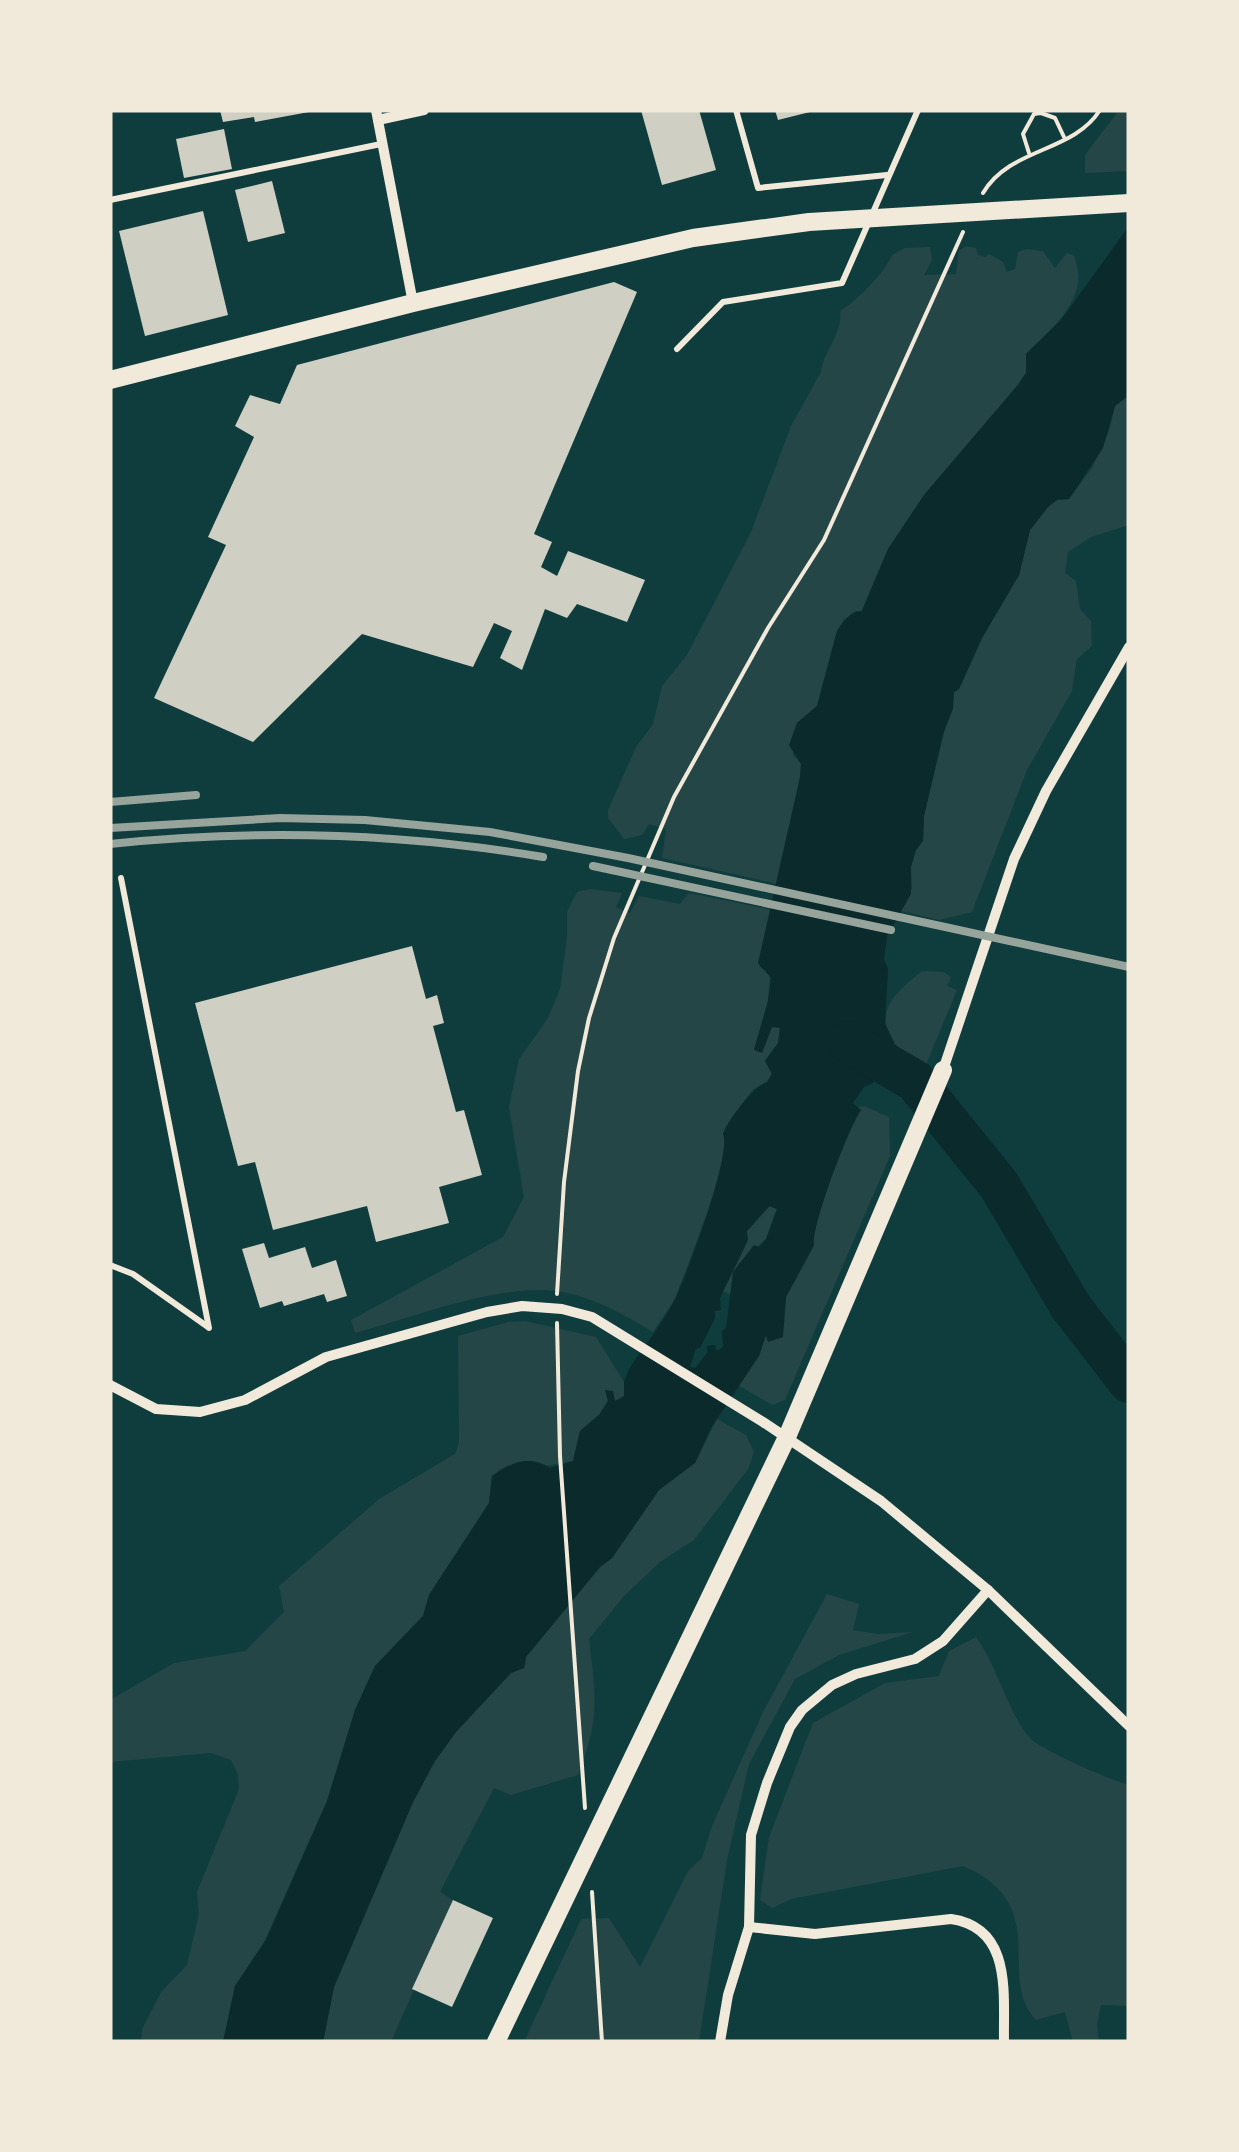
<svg xmlns="http://www.w3.org/2000/svg" width="1239" height="2152" font-family="'Work Sans',sans-serif">
<rect width="100%" height="100%" fill="#0f3d3e"/>
<g fill="#244646">
<polygon points="1119,110 1129,110 1129,171 1085,173 1085,155"/>
<path d="M966,246l10,2 2,7 7,2 4,-3 14,8 4,10 8,-3 3,-17 9,-3 16,2 12,17 12,-15 7,3c17,42 -21,71 -48,98v19l-9,13 -93,109 -36,54 -27,63 -5,-1 -12,9 -7,11 -20,75 -20,17 -4,32 8,9 -1,14 -22,106 -116,-26 4,-29 -17,-5 -7,11 -18,4 -16,-21v-8l28,-63 17,-23 9,-38 25,-31 64,-123 40,-106 30,-54c3,-23 22,-38 19,-61 19,-12 44,-38 52,-56l13,-7 25,-1 2,13 -8,15 32,-1 3,-23z"/>
<polygon points="1129,395 1129,525 1091,537 1068,552 1065,573 1076,581 1080,609 1091,621 1092,646 1077,659 1072,691 1027,770 972,912 939,920 901,911 912,888 911,867 916,850 923,841 924,816 954,692 959,689 982,638 1019,575 1030,530 1048,507 1056,500 1069,499 1092,468 1109,431 1115,406"/>
<path d="M589,889l33,4 -6,14 14,6 9,-17 41,8 9,-11 83,17 -14,53 2,4 10,6 -2,28 -14,49 9,-5 9,-18h9l-3,16 -13,18 7,12 -5,9 -14,7 -20,29 -15,66 -43,115 -22,33c-34,-21 -74,-43 -116,-42 -58,1 -126,28 -182,43l-4,-13 152,-83 21,-40 -15,-90 10,-48 29,-41 12,-29 7,-53v-24l10,-20z"/>
<path d="M922,971l22,1 7,5 -4,9 10,4 -34,82c-13,-7 -20,-17 -28,-29 -23,-33 2,-51 27,-72z"/>
<path d="M864,1106l25,11 1,39 -105,244 -13,5 -34,-20 21,-29 7,-21 2,6 14,-4 4,-40 28,-51c-4,-16 35,-122 47,-135l-5,-3z"/>
<polygon points="770,1206 777,1208 766,1239 738,1264 732,1295 723,1291 745,1246 747,1231"/>
<polygon points="525,1321 596,1337 624,1382 624,1396 619,1400 608,1401 599,1415 580,1431 573,1461 492,1476 489,1503 429,1595 423,1616 375,1666 355,1710 327,1801 265,1940 235,1986 223,2042 141,2042 142,2029 161,1992 187,1965 199,1914 197,1892 239,1789 238,1774 231,1760 211,1753 110,1762 110,1700 174,1663 245,1651 284,1612 279,1586 379,1499 455,1454 459,1443 458,1336 508,1322"/>
<path d="M717,1419l29,16 8,17 -6,17 -54,71 -34,22 -36,34 -35,43c7,59 11,79 -11,136l-67,20 -17,-7 -54,104 13,8 -62,142h-68l11,-55 79,-185 22,-41 21,-29 55,-59 14,-8 1,-8 74,-90 12,-9 47,-68 36,-27z"/>
<polygon points="827,1594 859,1604 853,1630 878,1634 913,1632 839,1655 795,1679 749,1764 727,1860 699,2042 524,2042 581,1919 609,1918 640,1967 688,1871 702,1858 712,1826 763,1712"/>
<path d="M976,1637c21,28 34,81 55,102 13,12 79,41 98,46v221l-28,-1 -4,20 2,17h-26l-8,-30 -29,8c-41,-43 18,-115 -73,-154l-172,33 -19,9 -12,-8 9,-63 44,-114 72,-40 54,-7 10,-25z"/>
</g>
<path fill="#0a2a2b" fill-rule="evenodd" d="M1129,226v169l-14,11 -12,42 -34,51 -12,1 -9,7 -18,23 -11,45 -37,63 -23,51 -5,3 -1,17 -10,25 -19,82 -1,25 -7,9 -5,17v27l-24,42 -3,24 4,9 -3,55 9,18 -21,41 -9,4 -11,16 8,7c-11,14 -51,119 -47,135l-28,52 -3,40 -15,5 -2,-7 -7,21 -48,72 -16,35 -36,27 -47,68 -12,9 -74,90 -2,11 -13,5 -55,59 -21,29 -22,41 -79,185 -11,55h-100l12,-56 31,-46 61,-139 28,-91 20,-44 48,-50 6,-21 60,-92 3,-27c17,-13 38,-22 58,-8l23,-7 7,-30 19,-16 9,-14 -3,-11 8,1 2,10 9,-5v-14l5,-13c15,-23 35,-47 47,-72 12,-25 56,-144 47,-163 4,-13 31,-49 44,-52l5,-8 -7,-13 13,-18 2,-15 -8,-1 -10,26 -8,-3 14,-49 3,-23 -13,-15 42,-186 1,-13 -12,-19 8,-22 20,-17 20,-75c6,-9 13,-20 25,-20l26,-62 36,-54 93,-109 9,-13v-19l35,-34zM769,1206l8,3 -11,30 -7,8 -5,-2 -21,27 -7,56 -4,3 1,16 -6,4 -2,-6 -8,1v7l-12,15 -5,-1 6,-18 4,-1 15,-30v-7l6,-1 -1,-12 28,-58 -1,-9z"/>
<g fill="none" stroke-linecap="round" stroke-linejoin="round">
<polyline stroke="#0a2a2b" stroke-width="42" points="848,1042 915,1081 999,1185 1071,1307 1129,1382"/>
</g>
<g fill="#cfcfc3">
<polygon points="220,110 309,110 309,112 255,122 254,117 223,122"/>
<polygon points="641,110 699,110 716,170 662,185"/>
<polygon points="775,110 814,110 814,111 778,120"/>
<polygon points="224,129 232,169 184,178 176,139"/>
<polygon points="272,181 285,233 248,242 235,190"/>
<polygon points="203,211 228,315 145,336 119,231"/>
<polygon points="614,282 637,292 534,534 552,542 541,567 557,576 568,551 645,580 627,622 577,604 567,618 545,609 522,670 500,658 512,631 494,623 473,667 362,634 253,742 154,698 226,545 208,537 254,437 235,426 250,395 280,404 297,365"/>
<polygon points="412,946 426,999 437,995 444,1023 433,1026 456,1112 464,1110 482,1175 439,1187 449,1223 376,1242 367,1206 273,1230 255,1162 238,1166 195,1003"/>
<polygon points="264,1243 269,1258 305,1247 312,1268 336,1260 347,1296 327,1302 324,1294 284,1306 282,1301 260,1308 242,1249"/>
<polygon points="453,1900 493,1918 452,2007 412,1989"/>
</g>
<g fill="none" stroke-linecap="round" stroke-linejoin="round">
<g stroke="#f1e9da" stroke-width="4">
<polyline points="1029,153 1023,134 1034,114 1041,113 1055,118 1064,137"/>
<path d="M983,193c27,-46 90,-40 117,-83"/>
<polyline points="557,1294 564,1182 578,1071 589,1018 614,938 674,797 768,628 824,540 963,232"/>
<polyline points="557,1323 560,1456 585,1808"/>
<polyline points="592,1892 602,2042"/>
</g>
<g stroke="#f1e9da" stroke-width="6">
<polyline points="736,110 758,188 887,175"/>
<polyline points="110,200 381,144"/>
<polyline points="677,349 723,302 842,283 918,110"/>
<polyline points="121,878 209,1328"/>
<polyline points="110,1265 133,1274 208,1327"/>
</g>
<g stroke="#f1e9da" stroke-width="10">
<polyline points="376,110 413,303"/>
<polyline points="378,120 424,110"/>
<polyline points="943,1070 1014,859 1046,791 1129,647"/>
<polyline points="110,1385 156,1409 200,1412 245,1400 326,1357 487,1312 522,1306 562,1309 592,1317 763,1422 881,1501 988,1590 1129,1726"/>
<path d="M749,1927l66,7 136,-15c62,9 52,75 53,123"/>
<polyline points="720,2042 728,1995 749,1927 751,1835 767,1783 790,1727 802,1710 832,1685 856,1674 915,1659 943,1641 988,1590"/>
</g>
<g stroke="#f1e9da" stroke-width="18">
<polyline points="110,380 413,303 693,238 809,222 1129,203"/>
<polyline points="496,2042 787,1437 943,1070"/>
</g>
<g stroke="#97a49c" stroke-width="8">
<polyline points="110,802 196,795"/>
<polyline points="110,828 280,818 365,820 490,832 628,858 1129,967"/>
<path d="M110,844c144,-15 291,-11 433,13"/>
<polyline points="593,866 891,930"/>
</g>
</g>
<rect width="1239" height="2152" fill="none" stroke="#f1e9da" stroke-width="225"/>
</svg>
